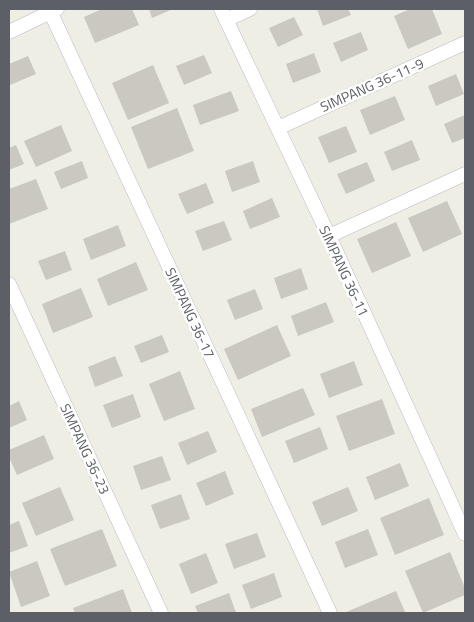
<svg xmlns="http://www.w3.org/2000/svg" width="474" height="622" font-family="'Titillium Web',sans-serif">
<rect width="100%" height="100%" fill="#efeee4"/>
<g fill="#cac8c1">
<polygon points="102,9 132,9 139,25 95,43 84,17"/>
<polygon points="149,9 173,9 152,18"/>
<polygon points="317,9 348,9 351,15 323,26"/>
<polygon points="410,9 432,9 442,34 408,49 394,16"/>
<polygon points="294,17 303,35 278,47 269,28"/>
<polygon points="361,32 368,50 341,62 333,43"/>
<polygon points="314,53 321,72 293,83 286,64"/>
<polygon points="204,55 212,73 184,85 176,66"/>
<polygon points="28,56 36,74 10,85 9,81 9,64"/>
<polygon points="153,65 169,103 128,120 112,83"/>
<polygon points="456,74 464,94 436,106 428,86"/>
<polygon points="231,91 239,111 200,125 193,105"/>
<polygon points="395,96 405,120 370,135 360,110"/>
<polygon points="177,108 194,151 148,169 131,127"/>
<polygon points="465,115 465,138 452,143 444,124"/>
<polygon points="61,125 72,151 36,167 24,141"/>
<polygon points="346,126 357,152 329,163 318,137"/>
<polygon points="412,140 420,160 392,171 384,152"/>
<polygon points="16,145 24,164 9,170 9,148"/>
<polygon points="82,161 88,178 61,189 54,172"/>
<polygon points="253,161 260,182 232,192 225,171"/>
<polygon points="367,162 375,181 346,194 337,174"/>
<polygon points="36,179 48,209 9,224 9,189"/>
<polygon points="206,183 214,203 187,214 178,194"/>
<polygon points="272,198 280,217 250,229 243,211"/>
<polygon points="447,201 462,234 423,252 408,218"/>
<polygon points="224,221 232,240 203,251 195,231"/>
<polygon points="396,222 411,256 372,273 357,239"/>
<polygon points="118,225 126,246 91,260 83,239"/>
<polygon points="65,251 72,270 46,280 38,261"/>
<polygon points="136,262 148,290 108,306 97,279"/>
<polygon points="301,268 308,289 281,299 274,278"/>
<polygon points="81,288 93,317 53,333 42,304"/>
<polygon points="255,289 263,309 235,320 227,300"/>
<polygon points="326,302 334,322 298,336 291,316"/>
<polygon points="277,325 291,356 238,380 224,349"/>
<polygon points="162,335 169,352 141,363 134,346"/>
<polygon points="115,356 123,376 95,387 88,367"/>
<polygon points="354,361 363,385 329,398 320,374"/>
<polygon points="180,371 195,409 164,421 149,384"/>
<polygon points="303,388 315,415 262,437 251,409"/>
<polygon points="133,394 141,417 112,428 103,405"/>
<polygon points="382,399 395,434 349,451 336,416"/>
<polygon points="19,401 27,420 9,428 9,406"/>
<polygon points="320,427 328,449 294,463 285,441"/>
<polygon points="208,431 217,452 187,465 178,443"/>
<polygon points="44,435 54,459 17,475 9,457 9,450"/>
<polygon points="162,456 171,480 141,490 133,466"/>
<polygon points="400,463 409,486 375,500 366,477"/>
<polygon points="225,471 234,494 206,506 196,483"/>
<polygon points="60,487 74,520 36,536 22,503"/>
<polygon points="348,487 358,511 322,526 312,502"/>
<polygon points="181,494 190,519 160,529 151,505"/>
<polygon points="429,498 444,535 395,555 380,518"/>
<polygon points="19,521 28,546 9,553 9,525"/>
<polygon points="102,529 117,566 65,586 50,549"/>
<polygon points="368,529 378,555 345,568 335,542"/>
<polygon points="257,533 266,557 234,569 225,544"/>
<polygon points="450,552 465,588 465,595 423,613 405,571"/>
<polygon points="206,553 218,583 191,594 179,564"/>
<polygon points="37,561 50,596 21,607 9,572"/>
<polygon points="274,573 282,597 251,609 242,585"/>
<polygon points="123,589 132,613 75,613 73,608"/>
<polygon points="396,591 405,612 401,613 347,613 346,612"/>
<polygon points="229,593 236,613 198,613 195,606"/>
</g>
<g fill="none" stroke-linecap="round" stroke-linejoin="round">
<defs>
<g id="street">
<polyline points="49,9 330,613"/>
<polyline points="221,9 329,236 465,534"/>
<polyline points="226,20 250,9"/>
<polyline points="9,32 57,9"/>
<polyline points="278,128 465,43"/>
<polyline points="329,236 465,174"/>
<polyline points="9,284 161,613"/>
</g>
</defs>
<use href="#street" stroke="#b9bcc1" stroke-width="15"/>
<use href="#street" stroke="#fff" stroke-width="14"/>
</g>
<g text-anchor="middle" stroke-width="5" stroke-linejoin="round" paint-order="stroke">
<g font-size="14" fill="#5c5f65" stroke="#fff">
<text transform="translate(372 85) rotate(-24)" y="5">SIMPANG 36-11-9</text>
<text transform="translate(344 271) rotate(65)" y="5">SIMPANG 36-11</text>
<text transform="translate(190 313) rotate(65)" y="5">SIMPANG 36-17</text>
<text transform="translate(85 449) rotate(65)" y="5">SIMPANG 36-23</text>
</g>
</g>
<rect width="474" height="622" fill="none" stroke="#5c5f65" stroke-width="20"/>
</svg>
